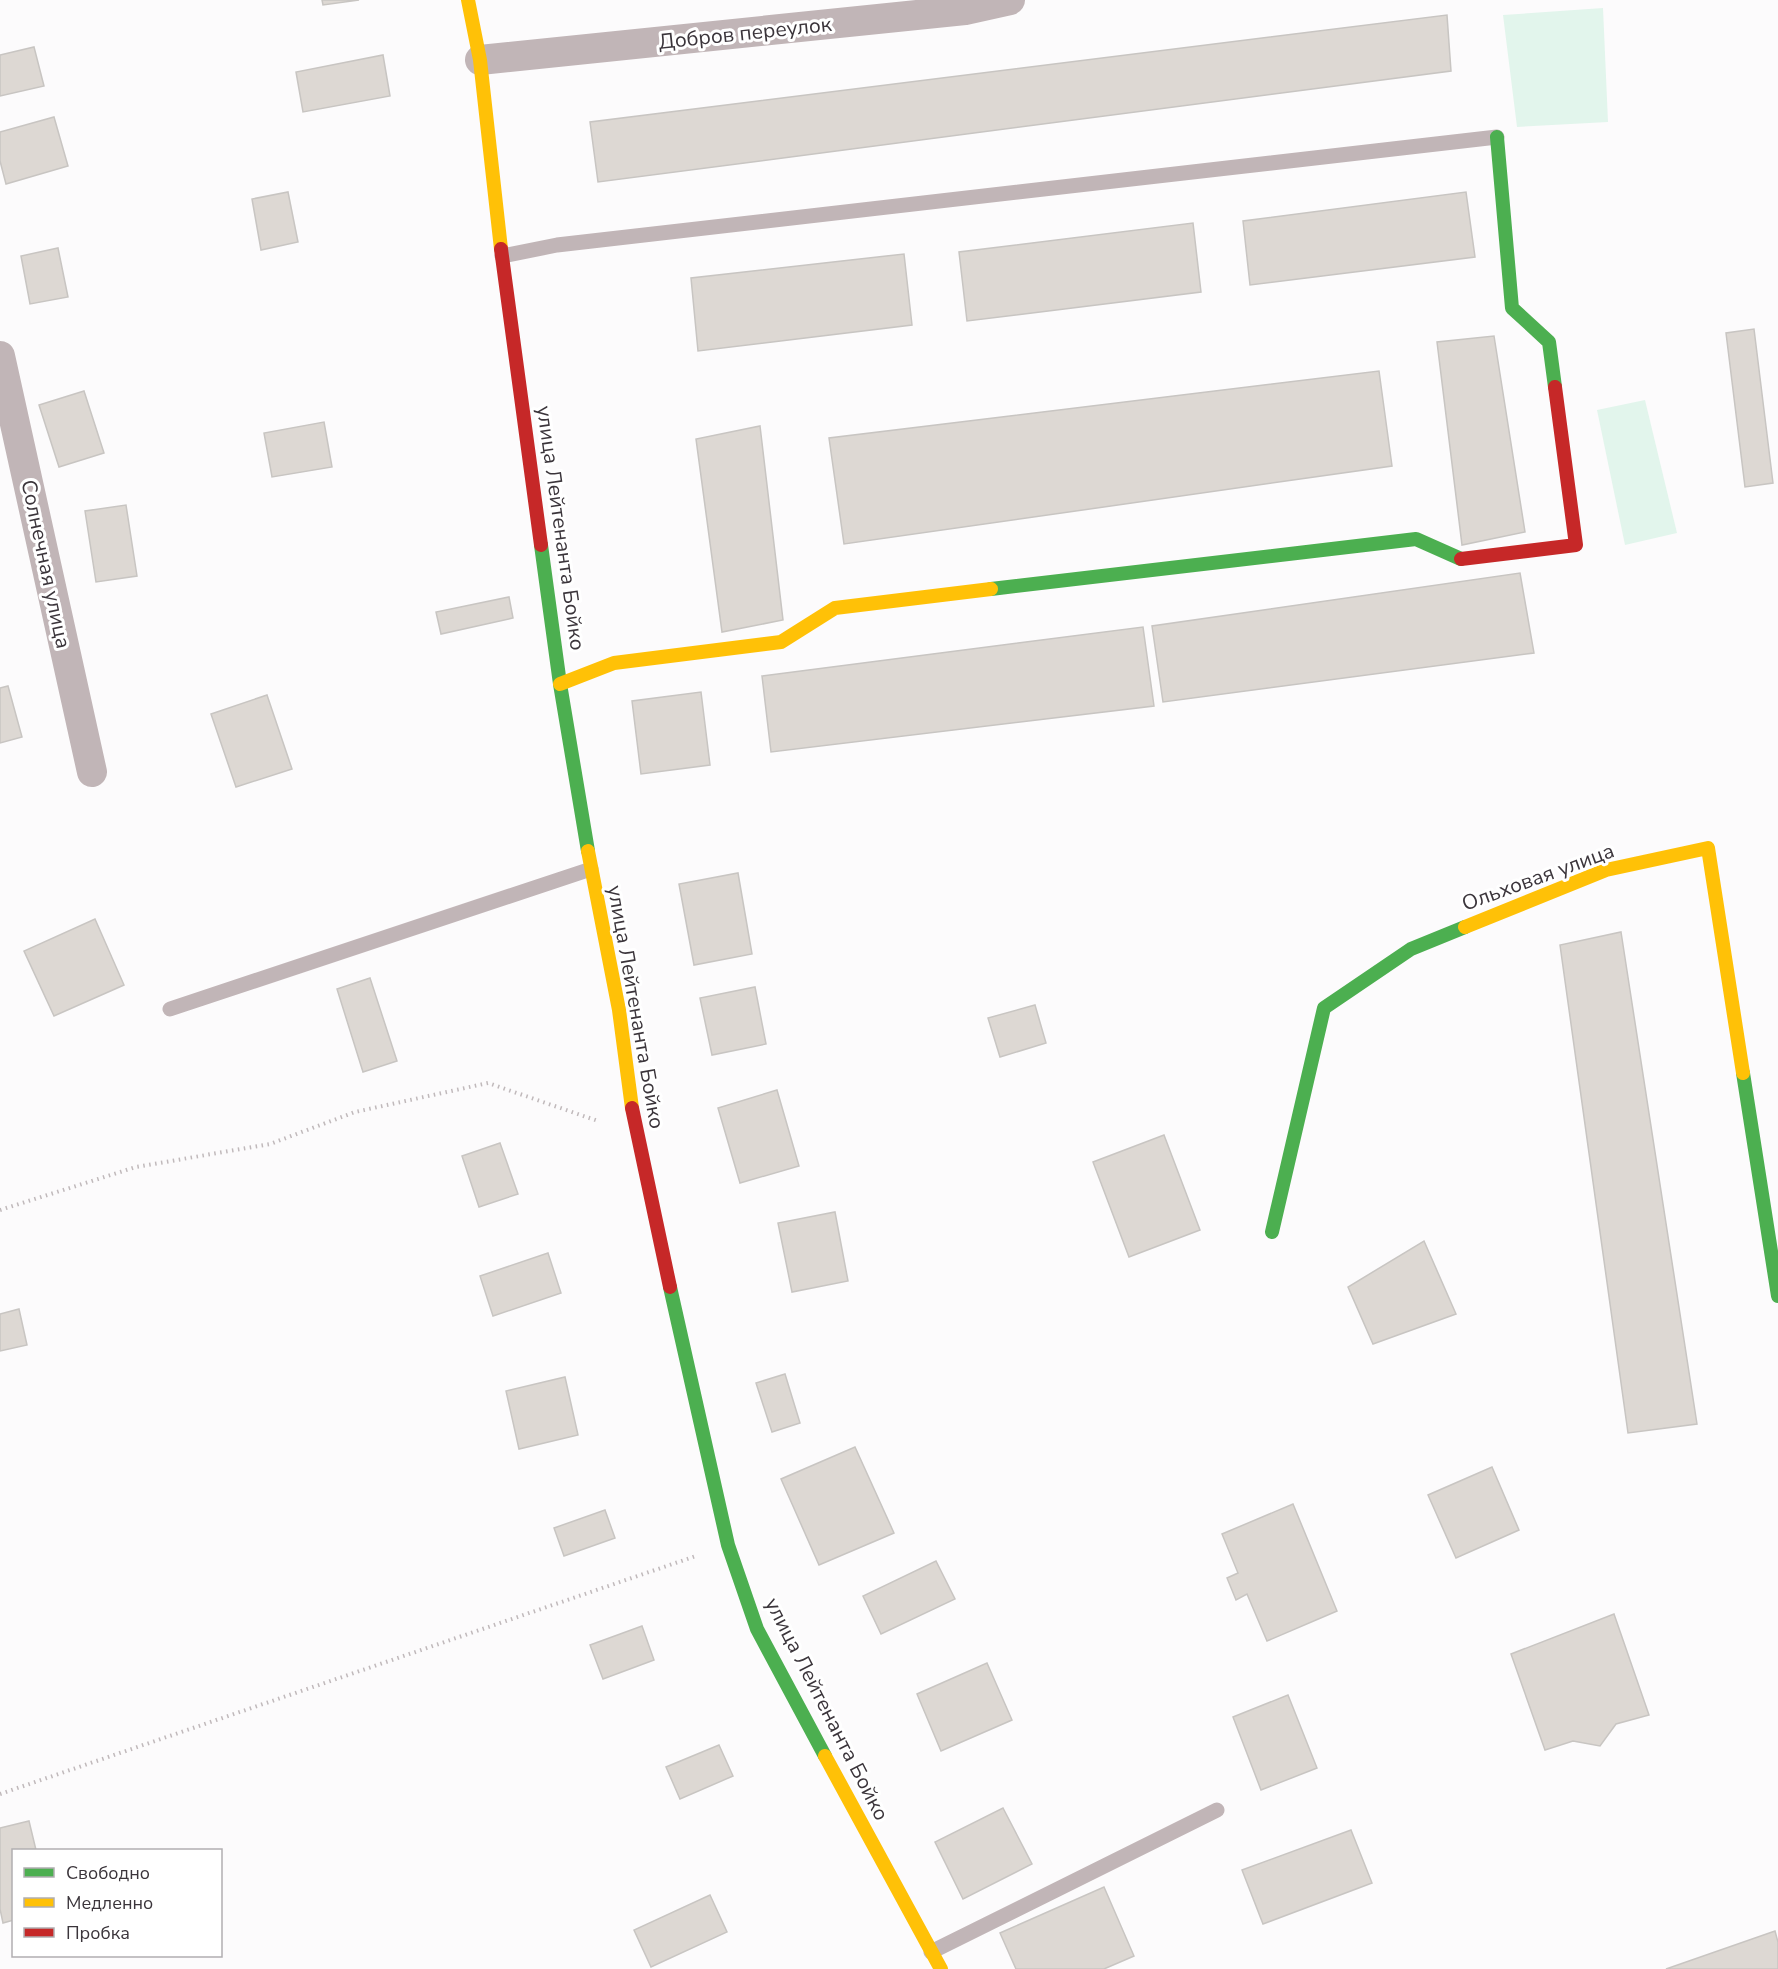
<svg xmlns="http://www.w3.org/2000/svg" width="1778" height="1969" font-family="'Nunito Sans',sans-serif">
<rect width="100%" height="100%" fill="#fcfbfc"/>
<g fill="#e2f5ec">
<polygon points="1603,8 1608,122 1517,127 1503,15"/>
<polygon points="1645,400 1677,533 1625,545 1597,410"/>
</g>
<g fill="#ddd8d3" stroke="#c8c5c2" stroke-width="1.5">
<polygon points="322,0 359,0 323,5"/>
<polygon points="1447,15 1451,71 598,182 590,122"/>
<polygon points="34,47 44,86 0,96 0,55"/>
<polygon points="383,55 390,96 303,112 296,72"/>
<polygon points="54,117 68,166 6,184 0,161 0,132"/>
<polygon points="288,192 298,242 261,250 252,199"/>
<polygon points="1466,192 1475,257 1250,285 1243,221"/>
<polygon points="1193,223 1201,292 967,321 959,252"/>
<polygon points="58,248 68,297 30,304 21,256"/>
<polygon points="904,254 912,325 698,351 691,278"/>
<polygon points="1754,329 1773,483 1745,487 1726,333"/>
<polygon points="1494,336 1525,532 1462,545 1437,342"/>
<polygon points="1379,371 1392,466 844,544 829,438"/>
<polygon points="84,391 104,453 59,467 39,405"/>
<polygon points="324,422 332,467 272,477 264,433"/>
<polygon points="760,426 783,620 722,632 696,439"/>
<polygon points="126,505 137,576 96,582 85,511"/>
<polygon points="1520,573 1534,653 1163,702 1152,626"/>
<polygon points="509,597 513,618 441,634 436,612"/>
<polygon points="1143,627 1154,706 771,752 762,676"/>
<polygon points="8,686 22,737 0,743 0,688"/>
<polygon points="701,692 710,765 641,774 632,701"/>
<polygon points="267,695 292,769 236,787 211,714"/>
<polygon points="738,873 752,954 694,965 679,884"/>
<polygon points="95,919 124,985 54,1016 24,951"/>
<polygon points="1621,932 1697,1424 1628,1433 1560,945"/>
<polygon points="370,978 397,1061 363,1072 337,989"/>
<polygon points="755,987 766,1044 712,1055 700,998"/>
<polygon points="1035,1005 1046,1043 1000,1057 988,1018"/>
<polygon points="777,1090 799,1166 740,1183 718,1108"/>
<polygon points="1164,1135 1200,1230 1129,1257 1093,1162"/>
<polygon points="500,1143 518,1194 479,1207 462,1156"/>
<polygon points="835,1212 848,1281 792,1292 778,1223"/>
<polygon points="1424,1241 1456,1314 1373,1344 1348,1287"/>
<polygon points="548,1253 561,1293 493,1316 480,1276"/>
<polygon points="19,1309 27,1345 0,1351 0,1314"/>
<polygon points="785,1374 800,1423 772,1432 756,1383"/>
<polygon points="565,1377 578,1435 519,1449 506,1391"/>
<polygon points="855,1447 894,1533 819,1565 781,1479"/>
<polygon points="1492,1467 1519,1530 1456,1558 1428,1495"/>
<polygon points="1293,1504 1337,1611 1267,1641 1247,1594 1236,1600 1227,1578 1238,1573 1222,1534"/>
<polygon points="605,1510 615,1538 564,1556 554,1528"/>
<polygon points="936,1561 955,1599 881,1634 863,1596"/>
<polygon points="1614,1614 1649,1715 1616,1724 1600,1746 1573,1741 1545,1750 1511,1654"/>
<polygon points="642,1626 654,1660 603,1679 590,1645"/>
<polygon points="987,1663 1012,1720 941,1751 917,1694"/>
<polygon points="1288,1695 1317,1768 1261,1790 1233,1717"/>
<polygon points="719,1745 733,1776 680,1799 666,1767"/>
<polygon points="1003,1808 1032,1864 963,1899 935,1842"/>
<polygon points="29,1821 36,1850 14,1850 14,1920 3,1923 0,1909 0,1828"/>
<polygon points="1351,1830 1372,1883 1263,1924 1242,1870"/>
<polygon points="1104,1887 1134,1956 1104,1969 1016,1969 1000,1933"/>
<polygon points="710,1895 727,1932 651,1967 634,1930"/>
<polygon points="1775,1931 1778,1942 1778,1969 1666,1969"/>
</g>
<g fill="none" stroke-linecap="round" stroke-linejoin="round">
<g stroke="#c0b9bb" stroke-width="4" stroke-dasharray="1.5 4.5" stroke-linecap="butt">
<polyline points="0,1210 136,1167 270,1144 355,1112 488,1083 598,1121"/>
<polyline points="0,1794 696,1556"/>
</g>
<g stroke="#c1b5b7" stroke-width="15">
<polyline points="502,256 557,245 1497,137"/>
<polyline points="170,1009 591,869"/>
<polyline points="931,1952 1217,1810"/>
</g>
<g stroke="#c1b5b7" stroke-width="30">
<polyline points="480,60 965,10 1010,0"/>
<polyline points="0,356 92,772"/>
</g>
<g stroke="#4caf50" stroke-width="14">
<polyline points="1497,137 1512,308 1549,342 1555,387"/>
<polyline points="541,545 560,684 588,851"/>
<polyline points="991,589 1416,539 1461,559"/>
<polyline points="1743,1073 1778,1296"/>
<polyline points="1272,1232 1324,1008 1411,949 1465,927"/>
<polyline points="670,1287 728,1545 757,1629 825,1756"/>
</g>
<g stroke="#ffc107" stroke-width="14">
<polyline points="468,0 480,60 501,249"/>
<polyline points="560,684 614,663 781,642 835,608 991,589"/>
<polyline points="588,851 619,1010 632,1108"/>
<polyline points="1465,927 1606,870 1708,848 1743,1073"/>
<polyline points="825,1756 941,1969"/>
</g>
<g stroke="#c62828" stroke-width="14">
<polyline points="501,249 541,545"/>
<polyline points="1461,559 1576,545 1555,387"/>
<polyline points="632,1108 670,1287"/>
</g>
</g>
<g text-anchor="middle" stroke-width="6" stroke-linejoin="round" paint-order="stroke">
<g font-size="21" fill="#3b353b" stroke="#fff">
<text transform="translate(745 33) rotate(-6)" y="7">Добров переулок</text>
<text transform="translate(561 528) rotate(82)" y="7">улица Лейтенанта Бойко</text>
<text transform="translate(46 564) rotate(78)" y="7">Солнечная улица</text>
<text transform="translate(1538 877) rotate(-20)" y="7">Ольховая улица</text>
<text transform="translate(636 1007) rotate(80)" y="7">улица Лейтенанта Бойко</text>
<text transform="translate(827 1709) rotate(63)" y="7">улица Лейтенанта Бойко</text>
</g>
</g>
<rect x="12" y="1849" width="210" height="108" fill="#ffffff" stroke="#b1aeb1" stroke-width="1.5"/>
<rect x="24" y="1868" width="30" height="9" fill="#4caf50" stroke="#b1aeb1" stroke-width="1.5"/>
<text x="66" y="1879" font-size="18" fill="#3b353b">Свободно</text>
<rect x="24" y="1898" width="30" height="9" fill="#ffc107" stroke="#b1aeb1" stroke-width="1.5"/>
<text x="66" y="1909" font-size="18" fill="#3b353b">Медленно</text>
<rect x="24" y="1928" width="30" height="9" fill="#c62828" stroke="#b1aeb1" stroke-width="1.5"/>
<text x="66" y="1939" font-size="18" fill="#3b353b">Пробка</text>
</svg>
